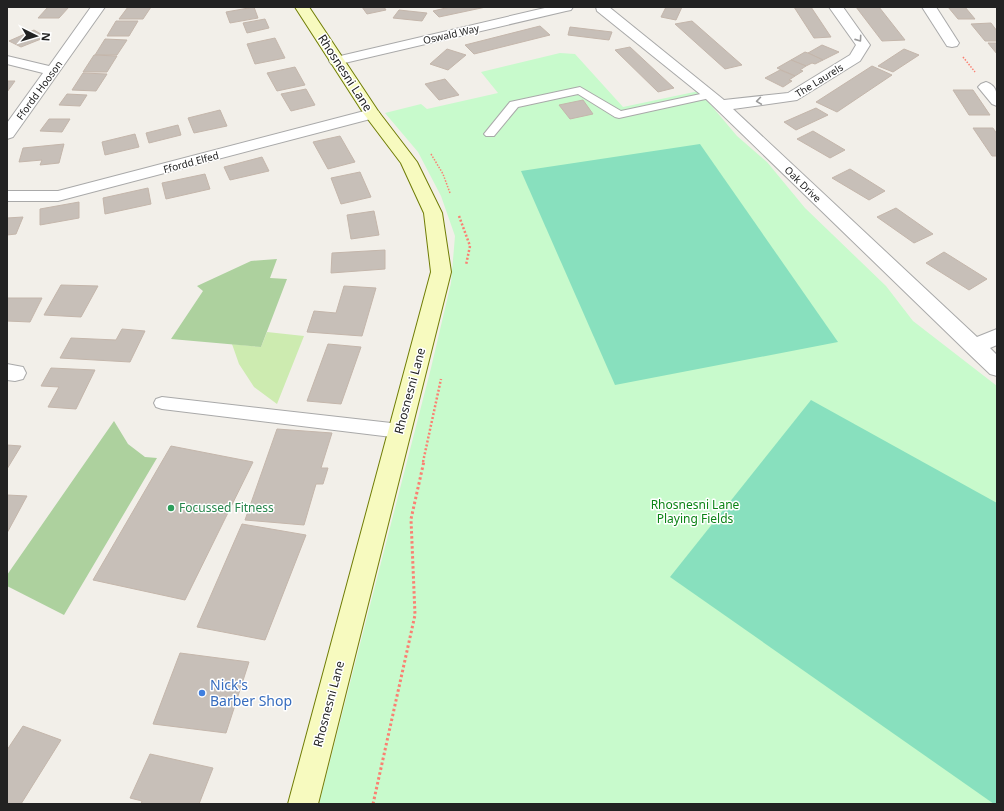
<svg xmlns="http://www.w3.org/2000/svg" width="1004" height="811" font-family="'Noto Sans',sans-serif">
<rect width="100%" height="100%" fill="#f2efe9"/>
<polygon fill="#cdebb0" points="267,332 304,336 277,404 254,387 239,364 232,344 261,347"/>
<g fill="#add19e">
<polygon points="277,259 270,278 287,279 261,347 171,339 203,291 197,286 251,261"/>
<polygon points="114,421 128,444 145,457 157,458 64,615 7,586 7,575"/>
</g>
<polygon fill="#c8facc" points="560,53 575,54 623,107 699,91 737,136 767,162 805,208 886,286 913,321 997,386 997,804 319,804 431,368 451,283 455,236 441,196 418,152 385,113 421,104 427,109 498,93 481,72"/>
<g fill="#88e0be">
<polygon points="700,144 838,342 615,385 521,171"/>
<polygon points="811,400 997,503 997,804 994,804 670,577"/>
</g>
<g fill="#c7bfb8" stroke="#c4b6ab">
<polygon points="48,7 69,7 59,18 38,18"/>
<polygon points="128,7 151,7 143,19 119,19"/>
<polygon points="254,7 258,18 230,23 226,12"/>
<polygon points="362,7 384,7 386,10 367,14"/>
<polygon points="450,7 486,7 439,17 433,11"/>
<polygon points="666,7 682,7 676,20 661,17"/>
<polygon points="794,7 811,7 831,37 814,38"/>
<polygon points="856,7 879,7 905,40 882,41"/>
<polygon points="948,7 965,7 975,19 958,19"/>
<polygon points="399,10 427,13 422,21 393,18"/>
<polygon points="265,19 269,28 247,33 243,23"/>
<polygon points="116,21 138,21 129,36 107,36"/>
<polygon points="692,21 742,65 725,69 675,24"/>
<polygon points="991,23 997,31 997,41 985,41 971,24"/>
<polygon points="540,26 550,35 474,54 465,45"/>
<polygon points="570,27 612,32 609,40 568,35"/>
<polygon points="34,30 46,37 21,47 9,41"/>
<polygon points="275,38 285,58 255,64 247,44"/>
<polygon points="105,39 127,40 117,55 95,55"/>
<polygon points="988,43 997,43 997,54"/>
<polygon points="822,45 839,52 823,60 808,53"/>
<polygon points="630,47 674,88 658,92 615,50"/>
<polygon points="447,49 466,55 448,70 430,64"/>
<polygon points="904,49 919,55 893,72 878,66"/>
<polygon points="805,52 808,53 823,60 815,64 812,63 806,66 791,60"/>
<polygon points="94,55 117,56 107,72 83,72"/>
<polygon points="791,60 806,66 800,70 803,71 795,76 777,68"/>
<polygon points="872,66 892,75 837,112 816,102"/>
<polygon points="295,67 305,85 277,91 267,73"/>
<polygon points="780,70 795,76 789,80 792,81 783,87 765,78"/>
<polygon points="83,73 107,74 96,91 72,90"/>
<polygon points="445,79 459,95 439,100 425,84"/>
<polygon points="7,81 15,81 7,92"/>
<polygon points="306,89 315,105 291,111 281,94"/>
<polygon points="953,90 973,90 990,115 969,115"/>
<polygon points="67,94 87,95 80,106 59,105"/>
<polygon points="583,100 593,114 570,119 559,105"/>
<polygon points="816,108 828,115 796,130 784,122"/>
<polygon points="220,110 227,126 194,133 188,118"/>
<polygon points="49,119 70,119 62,132 40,131"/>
<polygon points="178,125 181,135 149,143 146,133"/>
<polygon points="973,128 993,128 997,134 997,156 992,156"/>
<polygon points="813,131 845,150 830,158 797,139"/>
<polygon points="135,134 139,147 105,155 102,142"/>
<polygon points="340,136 355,162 328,169 313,142"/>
<polygon points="64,144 59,163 40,165 42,160 19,162 23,148"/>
<polygon points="262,157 269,171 230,180 224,167"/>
<polygon points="850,169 885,191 869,200 832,178"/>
<polygon points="360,172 371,197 341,204 331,178"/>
<polygon points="205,174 210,189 166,199 162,183"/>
<polygon points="148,188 151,204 105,214 103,198"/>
<polygon points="79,202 79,218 40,225 40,209"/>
<polygon points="896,208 933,234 914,243 877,217"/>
<polygon points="374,211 379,235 351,239 347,215"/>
<polygon points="23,217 16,234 7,235 7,218"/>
<polygon points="385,250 385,269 331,273 332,253"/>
<polygon points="944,252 987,279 969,290 926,263"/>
<polygon points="61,285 98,286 81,317 44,315"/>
<polygon points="344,286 376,288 362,336 307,332 314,311 336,313"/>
<polygon points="7,298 42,298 30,322 7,321"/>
<polygon points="122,329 145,331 130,362 60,358 71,338 116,340"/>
<polygon points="328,344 361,347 341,404 307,401"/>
<polygon points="51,368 95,370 76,409 48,407 59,387 41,386"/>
<polygon points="277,429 332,433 321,468 328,468 323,484 316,484 304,525 245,520"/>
<polygon points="7,445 21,446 7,469"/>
<polygon points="171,446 253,462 185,600 93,580"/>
<polygon points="7,495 27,496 7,533"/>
<polygon points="242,524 306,535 265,640 197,627"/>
<polygon points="180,653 249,662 226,733 153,724"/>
<polygon points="23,726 61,740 21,804 7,804 7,750"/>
<polygon points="150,754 213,768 199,804 141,804 142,801 130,798"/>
</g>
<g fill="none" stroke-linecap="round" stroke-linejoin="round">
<defs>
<g id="service">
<polygon points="580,87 621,111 710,92 716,95 710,98 619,118 615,117 578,94 518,107 494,136 486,136 484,134 510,102"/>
<polygon points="162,397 400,424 406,426 408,431 406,436 400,438 162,409 156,407 154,403 156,399"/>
</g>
<g id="minor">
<polygon points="91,7 105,7 13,137 7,139 7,123 43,73 7,64 7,56 49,66"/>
<polygon points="549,7 573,7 571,10 566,11 336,65 331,64 329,61 331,58 336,57"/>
<polygon points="596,7 609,7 724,100 788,93 850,55 856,45 829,7 843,7 870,45 860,61 797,100 733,109 977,337 997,329 997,345 990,348 997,355 997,376 990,374 967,352 705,98 597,11"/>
<polygon points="922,7 936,7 959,43 957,46 952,47 947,46"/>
<path d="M986,82c12,4 11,13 11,24l-5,-2 -14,-17 3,-3z"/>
<polygon points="372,109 378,111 380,114 378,117 58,201 7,201 7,191 58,191"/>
<polygon points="7,364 23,367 26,373 23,379 15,381 7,380"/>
</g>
<polygon id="secondary" points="295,7 309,7 378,111 417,162 442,213 451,272 318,804 288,804 431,272 424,213 401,163 364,114"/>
</defs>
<use href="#service" stroke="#a9a9a9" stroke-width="2"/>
<use href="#minor" stroke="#a9a9a9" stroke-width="2"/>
<use href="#secondary" stroke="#707d05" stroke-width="2"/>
<g stroke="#fa8072" stroke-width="1.5" stroke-dasharray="1.5 1.5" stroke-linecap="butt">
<polyline points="963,57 975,72"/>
<polyline points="431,154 443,174 450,193"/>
</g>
<g stroke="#fa8072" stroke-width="2.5" stroke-dasharray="2 2" stroke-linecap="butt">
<polyline points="459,216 470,246 466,265"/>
<polyline points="423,462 441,379"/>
</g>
<polyline stroke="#fa8072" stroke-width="3" stroke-dasharray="2.5 2.5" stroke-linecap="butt" points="373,804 415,615 411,519 424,461"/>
<use href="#service" fill="#fff" fill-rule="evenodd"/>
<use href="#minor" fill="#fff" fill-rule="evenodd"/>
<use href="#secondary" fill="#f7fabf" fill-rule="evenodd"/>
</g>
<defs><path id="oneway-chevron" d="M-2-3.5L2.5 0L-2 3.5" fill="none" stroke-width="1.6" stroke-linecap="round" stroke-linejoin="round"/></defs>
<g stroke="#9c9c9c">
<use href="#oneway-chevron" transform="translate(859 39) rotate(55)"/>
<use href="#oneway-chevron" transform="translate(759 101) rotate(172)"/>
</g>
<circle fill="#2e9e5b" stroke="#fff" stroke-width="1.5" cx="171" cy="508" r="4"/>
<circle fill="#3f7fe0" stroke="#fff" stroke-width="1.5" cx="202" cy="693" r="4"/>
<g text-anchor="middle" stroke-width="3" stroke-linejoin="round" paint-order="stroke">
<g font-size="10" fill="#222" stroke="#fff">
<text transform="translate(451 34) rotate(-13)" y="4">Oswald Way</text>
<text transform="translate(819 80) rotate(-32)" y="4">The Laurels</text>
<text transform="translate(39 90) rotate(-54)" y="4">Ffordd Hooson</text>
<text transform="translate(191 162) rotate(-15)" y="4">Ffordd Elfed</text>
<text transform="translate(803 184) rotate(44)" y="4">Oak Drive</text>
</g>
<g font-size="12" fill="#222" stroke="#fff">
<text transform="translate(345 73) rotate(57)" y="4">Rhosnesni Lane</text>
<text transform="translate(410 391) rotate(-75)" y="4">Rhosnesni Lane</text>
<text transform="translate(329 704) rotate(-75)" y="4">Rhosnesni Lane</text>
</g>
<g font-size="12" fill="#0c8416" stroke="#fff">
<text x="695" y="509">Rhosnesni Lane<tspan x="695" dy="14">Playing Fields</tspan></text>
</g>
<g font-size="12" fill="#27864d" stroke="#fff" text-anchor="start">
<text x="179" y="512">Focussed Fitness</text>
</g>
<g font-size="14" fill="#366cbe" stroke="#fff" text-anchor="start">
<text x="210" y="690">Nick's<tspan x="210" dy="16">Barber Shop</tspan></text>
</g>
</g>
<rect width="1004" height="811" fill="none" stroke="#222222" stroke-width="16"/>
<g transform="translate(36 36) rotate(95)" stroke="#ffffff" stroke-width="3" paint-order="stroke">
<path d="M0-3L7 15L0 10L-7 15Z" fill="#222222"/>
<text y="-6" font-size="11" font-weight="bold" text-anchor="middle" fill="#222222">N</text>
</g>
</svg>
